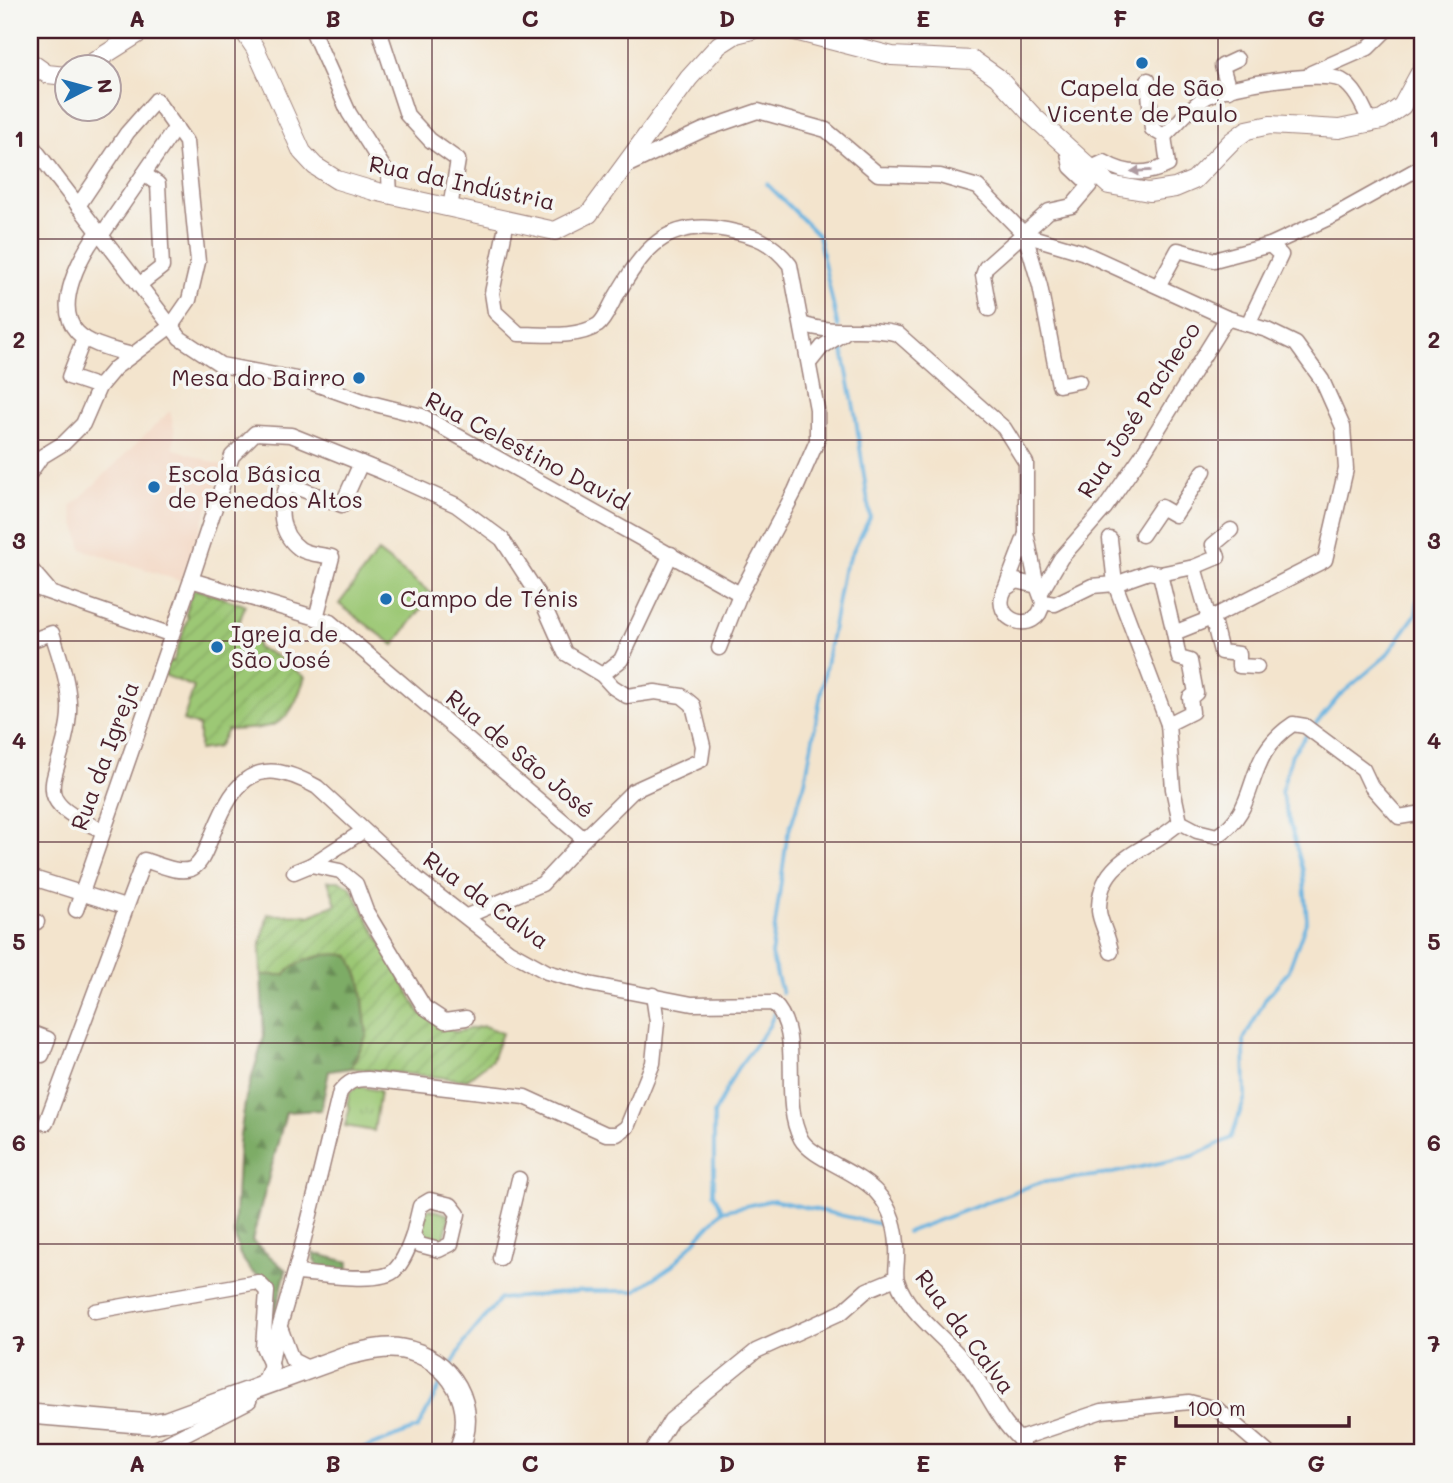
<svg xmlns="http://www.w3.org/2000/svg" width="1453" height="1483" font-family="Mali,sans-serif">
<defs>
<pattern id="grass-tufts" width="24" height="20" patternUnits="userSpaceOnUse" patternTransform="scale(1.75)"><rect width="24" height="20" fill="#9cc875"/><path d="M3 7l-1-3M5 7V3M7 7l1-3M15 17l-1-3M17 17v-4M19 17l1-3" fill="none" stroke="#88ab65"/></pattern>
<pattern id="forest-firs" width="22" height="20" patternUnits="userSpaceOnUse" patternTransform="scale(1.75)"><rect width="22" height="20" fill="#7dac66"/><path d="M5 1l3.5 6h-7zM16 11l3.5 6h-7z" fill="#688b54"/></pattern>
<pattern id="garden-furrows" width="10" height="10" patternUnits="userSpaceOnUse" patternTransform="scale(1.75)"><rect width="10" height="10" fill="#9cc875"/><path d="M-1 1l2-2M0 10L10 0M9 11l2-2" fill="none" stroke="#88ab65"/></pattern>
</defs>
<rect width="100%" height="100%" fill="#f6f6f2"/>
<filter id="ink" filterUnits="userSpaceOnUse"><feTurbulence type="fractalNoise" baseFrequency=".0143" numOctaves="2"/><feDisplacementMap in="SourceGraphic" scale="14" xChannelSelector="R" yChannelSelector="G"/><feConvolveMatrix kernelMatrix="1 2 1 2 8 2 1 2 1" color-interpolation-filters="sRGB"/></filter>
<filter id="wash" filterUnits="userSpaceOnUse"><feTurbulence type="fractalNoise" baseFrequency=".00686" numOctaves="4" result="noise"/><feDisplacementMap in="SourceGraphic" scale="28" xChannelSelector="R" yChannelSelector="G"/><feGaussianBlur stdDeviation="1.57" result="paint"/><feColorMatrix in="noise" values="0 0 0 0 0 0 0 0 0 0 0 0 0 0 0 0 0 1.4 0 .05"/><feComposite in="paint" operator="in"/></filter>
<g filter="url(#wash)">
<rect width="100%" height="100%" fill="#f3e4cd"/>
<polygon fill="#f3d4bf" points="170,411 175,433 173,448 223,466 181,581 82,549 71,507"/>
<g fill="url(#grass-tufts)" stroke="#737450" stroke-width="2">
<polygon points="358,1086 380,1091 374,1131 345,1126 350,1107 347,1104 350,1092"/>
<polygon points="430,1209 450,1215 444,1239 439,1242 421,1237 426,1211"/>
</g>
<g fill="url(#forest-firs)" stroke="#646648" stroke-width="2">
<polygon points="334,952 350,955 361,982 367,1035 351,1068 329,1071 321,1110 286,1112 252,1241 286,1270 269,1339 265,1280 252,1272 240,1255 234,1234 239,1142 246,1097 264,1037 261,975 284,975 293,964"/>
<polygon points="313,1253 349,1262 346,1274 318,1267"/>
</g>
<g fill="url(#garden-furrows)" stroke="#737450" stroke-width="2">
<path d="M192,588l53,17 -9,28 21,10v5c24,8 28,15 48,29 -17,51 -26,51 -78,53l-9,17 -19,3v-24l-16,-5 11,-34 -30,-12 5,-14 4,1 15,-45 -2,-3z"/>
<path d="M328,881h11l11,5 70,127 35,19 29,-6 18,7 -10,27 -26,20 -115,-12 16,-33 -6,-53 -11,-26c-20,-5 -52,2 -66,19h-23l-1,-27 8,-34c14,3 28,-2 42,2l26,-12z"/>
</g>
<polygon fill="#9cc875" stroke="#737450" stroke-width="2" points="378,552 432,594 394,645 339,604"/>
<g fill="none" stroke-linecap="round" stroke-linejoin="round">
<g stroke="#67b3e0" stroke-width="3.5">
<polyline points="767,184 818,235 838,327"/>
<polyline points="1422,383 1419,403 1423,478"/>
<polyline points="1313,727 1339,696 1386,656 1416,614 1423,564"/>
<polyline points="782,993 771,955 787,837 805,782 843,571 870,517 855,413 841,341"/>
<polyline points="722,1210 714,1193 714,1114 737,1069 769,1026 774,1014"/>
<polyline points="907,1232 1038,1183 1108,1174 1193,1156 1231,1138 1245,1098 1244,1039 1266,998 1288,972 1307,920 1303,870 1281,792 1292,754 1308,733"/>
<polyline points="450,1368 466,1340 500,1299 582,1291 635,1291 672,1266 722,1211 773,1200 884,1225"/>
<polyline points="352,1453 418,1428 443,1380"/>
</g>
</g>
</g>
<g filter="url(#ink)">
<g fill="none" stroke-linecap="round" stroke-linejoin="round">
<defs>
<g id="minor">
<polyline points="312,30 349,113 389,176 390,194"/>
<polyline points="379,30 407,115 430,140 458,160 450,208"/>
<polyline points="1311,73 1368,48 1386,30"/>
<polyline points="1148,80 1152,129 1164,136"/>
<polyline points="1229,90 1222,66 1237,59"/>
<path d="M1164,136c15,-13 27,-31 44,-40 21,-11 113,-26 133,-16 15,8 23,29 30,44"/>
<path d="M30,143l150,195 41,27 86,16 56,20 59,15 318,178 55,-103 22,-50v-32l-27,-144c-19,-24 -34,-29 -63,-35 -62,-12 -84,20 -112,68 -5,8 -10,22 -17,27 -22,14 -55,9 -79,9l-24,-22 -3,-19 15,-72"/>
<polyline points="626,166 703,130 758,111 826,130 878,174 940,176 978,187 1025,235 1082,252 1227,318 1267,330 1296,344 1322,380 1343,427 1346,469 1325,560 1209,619 1194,567 1160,574 1174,633"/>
<path d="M1089,169l15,-7c20,12 42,14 64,3l-4,-29"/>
<path d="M98,232c-17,23 -45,74 -21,100 12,13 38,18 55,23"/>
<polyline points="1025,235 1040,286 1059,385 1079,381"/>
<polyline points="101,236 176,127"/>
<polyline points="139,285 162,267 158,184 144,174"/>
<polyline points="1158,286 1178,250 1214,260 1270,245 1335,215 1423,166"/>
<polyline points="989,309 983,275 986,267 1049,211 1072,206 1090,185 1071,167 1067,148"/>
<path d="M802,324c33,12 63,1 96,10l106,94 22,35v69l11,54 6,16c-5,36 -55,19 -38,-13l12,-8 20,5"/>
<polyline points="1248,324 1281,255 1270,245"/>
<polyline points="84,338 69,377 99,387"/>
<polyline points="810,362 822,347 844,333"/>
<polygon points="255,433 291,435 383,472 456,505 502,539 541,599 565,653 602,675 613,687 627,696 655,692 682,696 693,705 703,746 701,760 633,791 584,839 330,622 191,580 232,456"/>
<polyline points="30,473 41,457 64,443 83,424 99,387 115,368 171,326 189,300 198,262 186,142 156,100 127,133 78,206"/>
<polyline points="1142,535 1161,507 1175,515 1204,471"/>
<path d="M1110,539l5,45 53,140 5,65 7,33 17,9 20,5c46,-29 23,-77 76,-112l12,2 58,43 8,17 28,31 24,-4"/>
<polyline points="1194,567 1218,557 1213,545 1231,530"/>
<polyline points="30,568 48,589"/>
<polyline points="30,586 172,635"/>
<polyline points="1005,589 1026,534"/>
<polyline points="1041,592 1061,558 1105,508 1142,455 1227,318"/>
<polyline points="1043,602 1055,604 1092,586 1115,584 1149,572 1160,574"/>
<path d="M316,618l16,-61c-9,-2 -25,-3 -32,-8 -22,-16 -22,-43 -12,-65l54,21 19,-42"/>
<path d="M30,641l22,-8c9,28 21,60 16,90 -9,61 -43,75 34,107"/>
<polyline points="719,648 740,594"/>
<polyline points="602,675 621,660 671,554"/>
<polyline points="1168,724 1192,712 1190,698 1196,693 1190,661 1179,658 1174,633 1209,619 1214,624 1221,652 1239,654 1239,666 1257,667"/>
<polyline points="363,831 311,865 340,871 356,884 366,911 424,1007 445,1021 466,1018"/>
<polyline points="294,872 311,865"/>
<polyline points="30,877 125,907"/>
<polyline points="76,910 191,580"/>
<polyline points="467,916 542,884 584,839"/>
<polyline points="30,920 37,922"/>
<path d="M1111,952c-2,-16 -11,-29 -12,-41 -1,-55 50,-59 81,-89"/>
<polyline points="30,1039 32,1033 48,1039 42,1055 30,1051"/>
<path d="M46,1123l98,-263c14,4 34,14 47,9 10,-4 14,-17 18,-26 23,-57 41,-94 108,-56l100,92 92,72 38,21 42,12 103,20 81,-1c32,30 6,95 28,136 10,19 59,33 77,55 16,18 20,42 19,64 0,7 -2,15 0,22 10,32 46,56 67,81 21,24 31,56 55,78l83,-28 87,-9 28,7 51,44"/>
<polyline points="500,1258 519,1179"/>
<path d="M297,1273c21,1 84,12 98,-3 9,-9 14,-23 18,-35l7,10 19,5 12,-6 7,-30 -7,-9 -21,-5 -10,6 -7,29"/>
<polyline points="95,1311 258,1282 267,1291 263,1347 272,1367"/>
<polyline points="281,1330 292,1360 308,1368"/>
<path d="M262,1384c11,-15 9,-29 14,-46 25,-81 44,-164 64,-246 9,-11 14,-13 28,-13l157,18 81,37h11l10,-7 26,-64 4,-41 -4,-27"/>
<polyline points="1019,1439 1026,1453"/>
<polyline points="148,1453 249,1401 253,1388"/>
<polyline points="651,1453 671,1420 756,1351 842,1312 867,1290 896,1278"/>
</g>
<g id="tertiary">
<polyline points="243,30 255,48 302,152 315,166 337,180 374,191 555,231 589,214 689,78 719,45 736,34 752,30"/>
<polyline points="791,30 892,56 973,60 997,77 1034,117 1109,185 1149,192 1175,188 1194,180 1232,141 1247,130 1270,125 1339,129 1382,120 1402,106 1423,67"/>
<polyline points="30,62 47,74 66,76"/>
<polyline points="87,66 144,30"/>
</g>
<path id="secondary" d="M30,1414l120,10 17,-3 181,-66c17,-4 36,-9 54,-6 49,8 79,59 55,104"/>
</defs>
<use href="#minor" stroke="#9e827c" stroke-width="17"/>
<use href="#tertiary" stroke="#9e827c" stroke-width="20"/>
<use href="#secondary" stroke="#9e827c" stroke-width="22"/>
<use href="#minor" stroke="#fff" stroke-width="14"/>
<use href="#tertiary" stroke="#fff" stroke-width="18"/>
<use href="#secondary" stroke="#fff" stroke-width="19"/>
</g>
<defs><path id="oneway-solid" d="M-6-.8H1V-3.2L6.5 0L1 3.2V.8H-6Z" transform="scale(1.75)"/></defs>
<use fill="#ae9aa0" href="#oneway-solid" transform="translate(1141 171) rotate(177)"/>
</g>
<path fill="none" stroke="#4a1f2b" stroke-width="2" stroke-opacity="0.55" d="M235,30v1423M432,30v1423M628,30v1423M825,30v1423M1021,30v1423M1218,30v1423M30,239h1393M30,440h1393M30,641h1393M30,842h1393M30,1043h1393M30,1244h1393"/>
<g fill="#1f6fb2" stroke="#f6f6f2" stroke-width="2.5">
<circle cx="1142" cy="63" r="7"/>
<circle cx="359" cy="378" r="7"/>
<circle cx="154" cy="487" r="7"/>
<circle cx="386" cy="599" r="7"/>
<circle cx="217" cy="647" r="7"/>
</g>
<g text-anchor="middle" stroke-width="7" stroke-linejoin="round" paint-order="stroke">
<g font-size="23" fill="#4a1f2b" stroke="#f6f6f2" text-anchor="start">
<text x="1142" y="96" text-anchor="middle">Capela de São<tspan x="1142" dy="26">Vicente de Paulo</tspan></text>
<text x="345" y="386" text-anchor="end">Mesa do Bairro</text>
<text x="168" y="482">Escola Básica<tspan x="168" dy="26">de Penedos Altos</tspan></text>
<text x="400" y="607">Campo de Ténis</text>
<text x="231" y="642">Igreja de<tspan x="231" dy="26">São José</tspan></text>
</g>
<g font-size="23" fill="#4a1f2b" stroke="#f6f6f2">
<text transform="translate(462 183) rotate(12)" y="8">Rua da Indústria</text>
<text transform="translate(1139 410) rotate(-57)" y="8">Rua José Pacheco</text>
<text transform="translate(527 451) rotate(28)" y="8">Rua Celestino David</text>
<text transform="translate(520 754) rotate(40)" y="8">Rua de São José</text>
<text transform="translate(105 756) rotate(-70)" y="8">Rua da Igreja</text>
<text transform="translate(486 900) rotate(36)" y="8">Rua da Calva</text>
<text transform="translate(965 1332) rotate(53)" y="8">Rua da Calva</text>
</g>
</g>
<rect width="1453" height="1483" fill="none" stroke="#f6f6f2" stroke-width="77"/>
<g transform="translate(88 88) rotate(84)"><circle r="33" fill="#f6f6f2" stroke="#b1a0a2" stroke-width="2"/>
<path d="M0-5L12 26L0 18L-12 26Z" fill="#1f6fb2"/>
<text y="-10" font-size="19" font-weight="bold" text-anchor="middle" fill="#4a1f2b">N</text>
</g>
<path d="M1176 1416v10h173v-10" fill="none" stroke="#4a1f2b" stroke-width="3.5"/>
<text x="1187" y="1416" font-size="21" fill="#4a1f2b" stroke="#f6f6f2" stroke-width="5" paint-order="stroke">100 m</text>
<rect x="38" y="38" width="1376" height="1406" fill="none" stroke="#4a1f2b" stroke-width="2.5"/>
<g font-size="23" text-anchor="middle" font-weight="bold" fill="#4a1f2b">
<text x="137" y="27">A</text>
<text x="333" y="27">B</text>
<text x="530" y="27">C</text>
<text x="727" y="27">D</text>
<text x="923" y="27">E</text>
<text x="1120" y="27">F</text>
<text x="1316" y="27">G</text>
<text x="19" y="147">1</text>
<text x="1434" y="147">1</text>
<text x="19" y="348">2</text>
<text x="1434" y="348">2</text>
<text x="19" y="549">3</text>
<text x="1434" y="549">3</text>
<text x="19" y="749">4</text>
<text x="1434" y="749">4</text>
<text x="19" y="950">5</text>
<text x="1434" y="950">5</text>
<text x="19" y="1151">6</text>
<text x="1434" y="1151">6</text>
<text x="19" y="1352">7</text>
<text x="1434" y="1352">7</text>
<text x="137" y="1472">A</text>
<text x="333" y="1472">B</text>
<text x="530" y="1472">C</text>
<text x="727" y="1472">D</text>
<text x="923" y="1472">E</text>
<text x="1120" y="1472">F</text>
<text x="1316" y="1472">G</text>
</g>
</svg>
